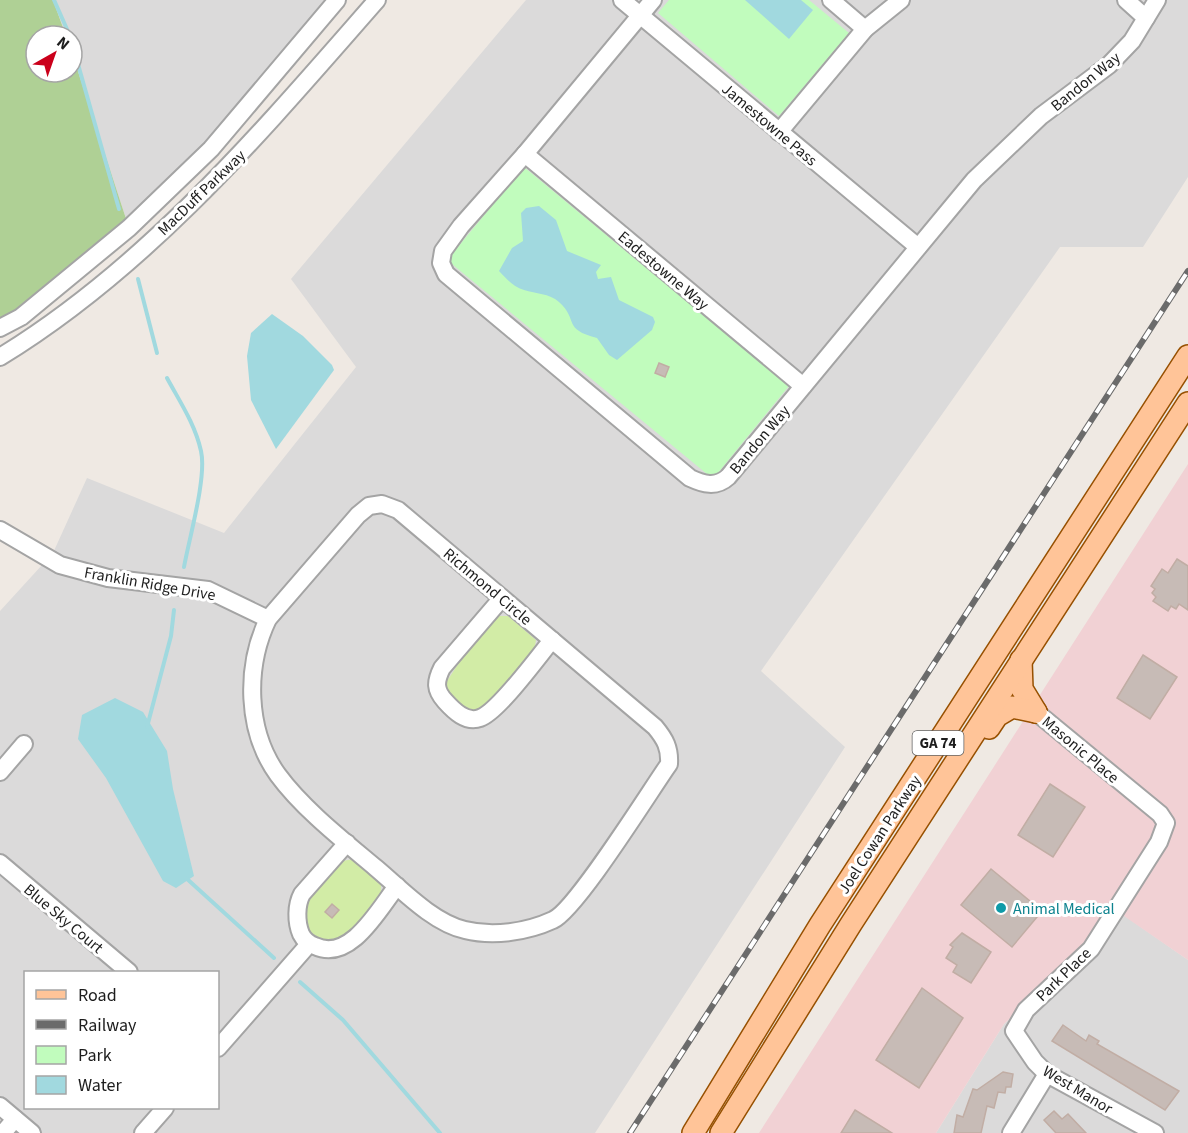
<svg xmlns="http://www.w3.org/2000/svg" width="1188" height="1133" font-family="'Source Sans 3',sans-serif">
<rect width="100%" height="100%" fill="#efe9e3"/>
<g fill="#dbdada" fill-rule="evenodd">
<polygon points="53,0 337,0 129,228 72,53 72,36 66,36"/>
<path d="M526,0h662v177l-45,70h-83l-299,424 84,76 -250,386h-595v-522l53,-58 34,-75 137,55 132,-166 -65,-88zM26,972h192v136h-192z"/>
<polygon points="1122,914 1188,960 1188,1133 936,1133 1004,1024"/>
</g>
<polygon fill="#f1d1d4" points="1188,464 1188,960 1121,914 1004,1024 936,1133 759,1133"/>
<g fill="#d2eca6">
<polygon points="498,616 508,616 536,640 534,652 487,706 477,711 465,711 447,691 445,684 462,658"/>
<path d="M354,859l27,22v11c-18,23 -46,75 -76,33v-20l37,-44z"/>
</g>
<polygon fill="#afd095" points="0,0 53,0 66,36 36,36 36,72 72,72 72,53 129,228 0,328"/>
<g fill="#c1fcbd">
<polygon points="669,0 809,0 849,33 779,116 658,13"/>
<polygon points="524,167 789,386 713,479 447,260"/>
</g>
<g fill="#a1d9df">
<polygon points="745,0 801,0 813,10 789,39"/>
<path d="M539,206l17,14 11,31 34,14 -5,7 2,7 13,-2 8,23 34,17 2,5 -3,8 -35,30 -8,-5 -12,-17c-35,-9 -18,-18 -38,-36 -10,-9 -23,-8 -35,-12 -11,-3 -17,-11 -25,-19l13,-23 11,-7 -2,-28 5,-5z"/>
<polygon points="272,314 303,336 332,365 334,370 276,449 251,400 247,356 251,333"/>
<polygon points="115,698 143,712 167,751 173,789 194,876 176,888 163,881 106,778 78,739 82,715"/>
</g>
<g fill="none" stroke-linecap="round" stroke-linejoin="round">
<g stroke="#a1d9df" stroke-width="4">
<polyline points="54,0 70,36"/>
<polyline points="72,43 119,209"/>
<polyline points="138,279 157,353"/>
<path d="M167,378c13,24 28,46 34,73 6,26 -12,88 -17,116"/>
<polyline points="147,727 171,636 174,610"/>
<polyline points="186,878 274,958"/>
<polyline points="300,982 343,1020 440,1133"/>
</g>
</g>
<g fill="#c7bbb6" stroke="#c1ada4" stroke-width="1.5">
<polygon points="659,363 669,367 665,377 655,373"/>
<polygon points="1177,559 1188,566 1188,610 1179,604 1176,609 1171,606 1168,611 1153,601 1156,597 1152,593 1155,589 1151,586 1162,569 1168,573"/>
<polygon points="1143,655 1177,677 1150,719 1117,698"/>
<polygon points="1050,784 1085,807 1053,857 1018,835"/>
<polygon points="991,869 1042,911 1012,947 961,905"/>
<polygon points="332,904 339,910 332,918 325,912"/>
<polygon points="962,933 991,952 971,983 953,972 957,965 946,958 953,947 950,945"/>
<polygon points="922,988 963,1018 919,1088 876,1060"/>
<polygon points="1063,1025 1086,1041 1089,1035 1099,1041 1097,1044 1179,1091 1165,1110 1052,1041"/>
<polygon points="1003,1072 1013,1074 1011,1087 1006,1087 1005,1093 998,1092 994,1108 987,1106 981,1133 954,1133 957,1115 963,1117 973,1089 977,1090"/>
<polygon points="855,1110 892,1133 841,1133"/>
<polygon points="1054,1111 1062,1119 1068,1114 1086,1133 1056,1133 1044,1120"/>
</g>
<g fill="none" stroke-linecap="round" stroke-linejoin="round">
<defs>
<g id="minor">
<polyline points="622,0 918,247"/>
<path d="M653,0l-128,154 -64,72 -18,25 -2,12 5,11 244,204c13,6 26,10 38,-1l246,-297 67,-64 68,-51 23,-24 25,-41"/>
<polyline points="831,0 865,29"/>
<polyline points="1126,0 1146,18"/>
<polyline points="779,132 865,29 901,0"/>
<polyline points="525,154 803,386"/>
<polyline points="0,328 21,317 129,228 211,149 337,0"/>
<path d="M0,357c149,-91 263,-227 377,-357"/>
<path d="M382,504l16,6 257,217c10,12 15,21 14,37 -19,27 -93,146 -116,156 -26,12 -60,17 -88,10 -32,-7 -64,-41 -89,-62 -32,-27 -73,-59 -98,-93 -32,-44 -33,-108 -10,-156l90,-104 11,-9z"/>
<polyline points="0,530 60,565 108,578 208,590 268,619"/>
<path d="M502,598l-60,70c-7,14 -7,22 3,33 9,10 21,22 35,17 18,-6 58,-61 72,-78"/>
<polyline points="1036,712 1160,814 1166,823 1159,842 1091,949 1026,1010 1014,1031 1035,1062 1047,1074 1155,1133"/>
<polyline points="0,772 24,744"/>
<path d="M347,843l-45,51c-6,11 -6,28 -1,40 3,6 8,10 14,12 35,17 64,-37 82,-60"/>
<polyline points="0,863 129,972"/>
<polyline points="218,1048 309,944"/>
<polyline points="0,1106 32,1133"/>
<polyline points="3,1133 15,1119"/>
<polyline points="143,1133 165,1108"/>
<polyline points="1011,1133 1047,1074"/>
</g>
<g id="major">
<polyline points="1021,660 1022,689 1036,712"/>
<polyline points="989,728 997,716 1012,707 1036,712"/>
<polyline points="693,1133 820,925 1188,356"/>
<polyline points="721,1133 851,924 1188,403"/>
</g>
</defs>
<use href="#minor" stroke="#a4a4a4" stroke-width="20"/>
<use href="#major" stroke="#975000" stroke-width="24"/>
<use href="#minor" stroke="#fff" stroke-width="16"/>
<use href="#major" stroke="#ffc498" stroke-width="21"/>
<defs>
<polyline id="rail" points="630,1133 1188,271"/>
</defs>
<use href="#rail" stroke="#6b6b6b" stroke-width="6"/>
<use href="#rail" stroke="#fff" stroke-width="4" stroke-dasharray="11" stroke-linecap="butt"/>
</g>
<circle fill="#0f9aa8" stroke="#fff" stroke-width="2" cx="1001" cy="908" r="6"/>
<g text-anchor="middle" stroke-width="6" stroke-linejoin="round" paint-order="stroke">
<rect fill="#fff" stroke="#616161" stroke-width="1.5" x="912.5" y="731" width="51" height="24" rx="4.5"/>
<g font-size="15" font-weight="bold" fill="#1d1d1d">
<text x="938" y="748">GA 74</text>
</g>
<g font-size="16" fill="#1d1d1d" stroke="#fff">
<text transform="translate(1085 81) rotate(-39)" y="6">Bandon Way</text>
<text transform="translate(770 124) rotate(40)" y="6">Jamestowne Pass</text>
<text transform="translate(201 192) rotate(-44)" y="6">MacDuff Parkway</text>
<text transform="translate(664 270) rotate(40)" y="6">Eadestowne Way</text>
<text transform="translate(759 439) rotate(-50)" y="6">Bandon Way</text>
<text transform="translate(150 583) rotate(10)" y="6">Franklin Ridge Drive</text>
<text transform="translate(488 586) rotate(40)" y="6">Richmond Circle</text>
<text transform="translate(1081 749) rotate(40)" y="6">Masonic Place</text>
<text transform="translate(879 834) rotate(-57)" y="6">Joel Cowan Parkway</text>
<text transform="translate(64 918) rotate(40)" y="6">Blue Sky Court</text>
<text transform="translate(1063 974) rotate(-44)" y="6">Park Place</text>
<text transform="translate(1078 1089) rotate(31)" y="6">West Manor</text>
</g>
<g font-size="16" fill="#0d838f" stroke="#fff" text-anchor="start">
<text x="1013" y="914">Animal Medical</text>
</g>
</g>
<rect x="24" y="971" width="195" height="138" fill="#ffffff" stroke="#a5a5a5" stroke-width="1.5"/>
<rect x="36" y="990" width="30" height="9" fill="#ffc498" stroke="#a5a5a5" stroke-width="1.5"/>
<text x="78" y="1001" font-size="18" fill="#1d1d1d">Road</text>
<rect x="36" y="1020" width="30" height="9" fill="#6b6b6b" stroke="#a5a5a5" stroke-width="1.5"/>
<text x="78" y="1031" font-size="18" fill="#1d1d1d">Railway</text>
<rect x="36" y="1046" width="30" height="18" fill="#c1fcbd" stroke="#a5a5a5" stroke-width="1.5"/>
<text x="78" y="1061" font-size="18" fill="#1d1d1d">Park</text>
<rect x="36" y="1076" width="30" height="18" fill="#a1d9df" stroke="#a5a5a5" stroke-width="1.5"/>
<text x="78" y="1091" font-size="18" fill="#1d1d1d">Water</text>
<g transform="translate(54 54) rotate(40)"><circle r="28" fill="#ffffff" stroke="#a5a5a5" stroke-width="1.5"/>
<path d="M0-4.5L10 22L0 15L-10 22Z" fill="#cb001b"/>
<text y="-9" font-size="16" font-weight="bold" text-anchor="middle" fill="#1d1d1d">N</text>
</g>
</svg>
